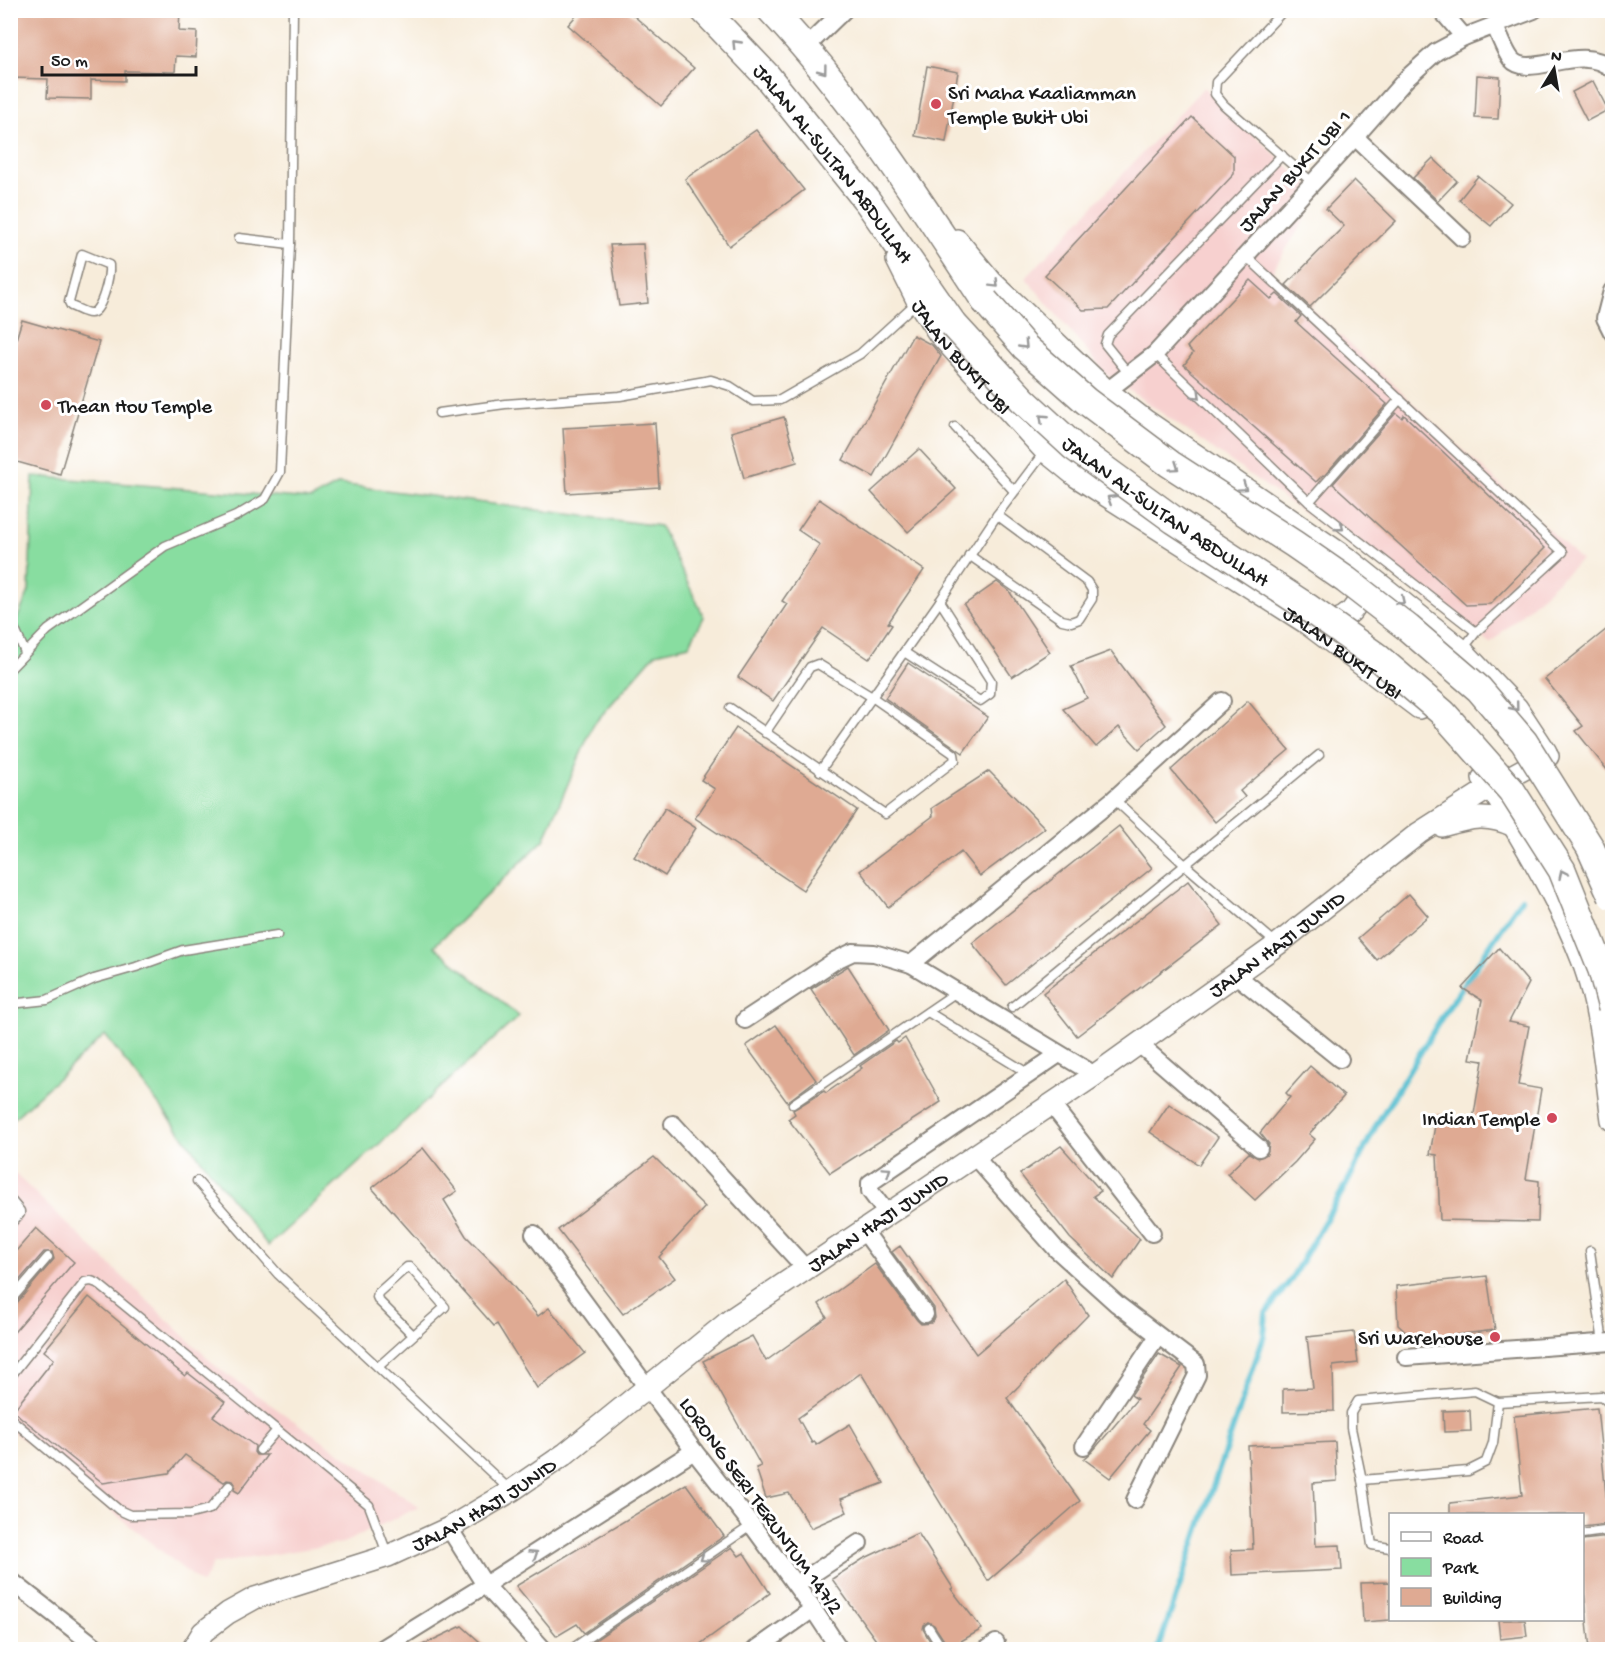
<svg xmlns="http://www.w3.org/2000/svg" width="1623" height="1660" font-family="'Gochi Hand',sans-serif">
<rect width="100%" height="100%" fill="#fff"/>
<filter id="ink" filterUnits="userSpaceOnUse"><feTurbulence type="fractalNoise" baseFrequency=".0167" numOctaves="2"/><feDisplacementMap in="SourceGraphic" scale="12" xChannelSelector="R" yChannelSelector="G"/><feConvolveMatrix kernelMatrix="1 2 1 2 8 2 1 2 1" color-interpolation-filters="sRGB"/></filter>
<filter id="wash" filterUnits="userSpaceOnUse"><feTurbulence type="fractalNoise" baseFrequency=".008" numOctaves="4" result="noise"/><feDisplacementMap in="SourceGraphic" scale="24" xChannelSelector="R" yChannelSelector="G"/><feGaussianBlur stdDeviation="1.35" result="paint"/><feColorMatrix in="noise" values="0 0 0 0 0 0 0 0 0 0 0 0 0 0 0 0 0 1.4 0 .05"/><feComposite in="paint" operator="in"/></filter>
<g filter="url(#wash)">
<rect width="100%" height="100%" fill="#f7ecda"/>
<g fill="#f7d0cf">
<polygon points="1204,87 1319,196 1272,272 1581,560 1490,643 1106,374 1026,278"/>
<polygon points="10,1169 219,1369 419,1507 343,1543 213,1564 202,1584 11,1430"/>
</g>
<polygon fill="#88dda0" stroke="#527c5e" stroke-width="1.5" points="33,476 311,499 339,484 660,526 704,617 689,645 656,653 593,725 544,840 434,946 519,1016 268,1246 105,1035 11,1121 10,636 29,591"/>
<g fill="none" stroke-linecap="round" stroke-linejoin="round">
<polyline stroke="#53bdcf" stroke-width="6" points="1158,1650 1264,1336 1266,1313 1290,1281 1347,1183 1378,1122 1442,1017 1522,898"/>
</g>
<g id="blocks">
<g fill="#dfaa93">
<polygon points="10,10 180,10 179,31 197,32 196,57 176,56 175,72 125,71 125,81 91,80 91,99 47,98 48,79 10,78"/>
<polygon points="581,10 627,10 694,68 661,106 568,25"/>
<polygon points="927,66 958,72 946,142 915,136"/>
<polygon points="1477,75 1500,77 1498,119 1475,118"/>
<polygon points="1593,81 1608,110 1587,121 1572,92"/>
<polygon points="1192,117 1234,156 1234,174 1108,309 1083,310 1045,275"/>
<polygon points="756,130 804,190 729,246 685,179"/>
<polygon points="1433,158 1457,181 1438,201 1413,178"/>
<polygon points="1478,176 1511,203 1491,226 1459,200"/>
<polygon points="1354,180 1396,221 1310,307 1286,285 1344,226 1326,209"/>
<polygon points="643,244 648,303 619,306 610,245"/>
<polygon points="1250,280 1271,299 1277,294 1301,316 1296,322 1387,404 1324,476 1323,475 1316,482 1184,365 1193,353 1187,347"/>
<polygon points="22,320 99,342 60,474 10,460 10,349 13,349"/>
<polygon points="913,335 932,345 941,356 874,477 843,460"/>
<polygon points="1396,413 1402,418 1404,415 1545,548 1490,604 1466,605 1333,484"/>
<polygon points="784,417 797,462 744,478 731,432"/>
<polygon points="655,423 659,487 567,493 563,428"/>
<polygon points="919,449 956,489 908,532 871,492"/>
<polygon points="819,499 924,570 888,623 892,625 869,659 823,628 773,701 738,677 787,604 782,601 820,545 798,530"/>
<polygon points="997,582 1009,591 1050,652 1012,677 964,605"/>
<polygon points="1612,625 1612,776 1576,731 1583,726 1545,679"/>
<polygon points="1111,651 1166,725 1139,749 1119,727 1096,747 1063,709 1087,698 1071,666"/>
<polygon points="908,663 988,717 963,753 885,698"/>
<polygon points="1248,701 1289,750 1240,791 1245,797 1215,822 1171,770"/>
<polygon points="736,728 857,810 803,890 695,818 715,789 701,780"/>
<polygon points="989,771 1045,828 980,876 961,852 888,907 860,871 933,816 932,808"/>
<polygon points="665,808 696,828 665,876 634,857"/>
<polygon points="1119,826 1152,868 1006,985 972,943"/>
<polygon points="1188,881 1222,925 1077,1036 1043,993"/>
<polygon points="1409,894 1428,916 1377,960 1358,938"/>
<polygon points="1499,948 1529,983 1509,1022 1529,1026 1518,1085 1541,1089 1526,1179 1539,1181 1538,1222 1440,1220 1437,1155 1430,1154 1437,1114 1473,1120 1483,1061 1470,1059 1482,1000 1462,988"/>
<polygon points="848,966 889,1030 854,1055 811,989"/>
<polygon points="776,1025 816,1080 787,1102 746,1046"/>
<polygon points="905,1038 941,1102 830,1173 788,1119 795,1114 793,1110 824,1091 826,1093 862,1068 860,1066 896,1041 898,1043"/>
<polygon points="1310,1066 1344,1096 1309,1134 1315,1139 1295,1162 1255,1200 1227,1174 1249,1153 1258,1158 1267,1154 1269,1144 1260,1133 1290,1097 1286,1093"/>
<polygon points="1169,1104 1218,1137 1199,1165 1150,1132"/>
<polygon points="1061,1146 1101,1191 1093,1196 1140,1239 1113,1279 1070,1238 1020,1174"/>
<polygon points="423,1148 457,1191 444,1200 466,1236 497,1267 538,1316 549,1308 585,1353 537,1388 497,1324 494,1326 372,1188"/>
<polygon points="654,1157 705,1207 659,1257 675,1278 623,1314 558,1230"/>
<polygon points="36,1228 74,1262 10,1337 10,1307 15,1305 54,1259 52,1252 44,1252 10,1291 10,1258"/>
<polygon points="900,1246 976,1354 1064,1279 1088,1315 1007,1398 1080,1501 988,1581 861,1373 798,1418 812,1443 815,1442 816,1445 850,1424 884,1483 841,1499 847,1512 811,1528 789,1493 766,1498 756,1468 761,1466 703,1361 752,1336 766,1361 827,1317 819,1304 875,1264 917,1320 921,1324 931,1323 935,1318 934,1308 892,1252"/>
<polygon points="1487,1276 1495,1330 1414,1340 1398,1325 1396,1286"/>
<polygon points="89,1297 185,1376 188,1373 225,1402 213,1416 255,1446 254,1452 256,1455 267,1455 239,1493 234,1490 235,1484 233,1481 227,1480 224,1482 185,1455 169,1473 103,1483 13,1411 54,1359 44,1351"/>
<polygon points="1354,1332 1358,1363 1333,1366 1334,1411 1283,1412 1283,1389 1313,1388 1307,1337"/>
<polygon points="1159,1354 1182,1367 1143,1424 1150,1430 1110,1478 1084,1459 1092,1452 1137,1399 1131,1395"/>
<polygon points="1597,1408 1609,1524 1582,1527 1582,1515 1450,1515 1450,1503 1522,1495 1514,1416"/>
<polygon points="1470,1410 1471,1431 1444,1432 1443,1411"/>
<polygon points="1335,1442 1337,1481 1313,1483 1316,1546 1340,1545 1342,1570 1232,1575 1231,1550 1253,1549 1248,1446"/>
<polygon points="686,1484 724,1536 584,1633 577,1624 557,1636 516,1586"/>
<polygon points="918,1533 953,1588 951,1589 982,1629 949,1648 934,1625 928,1622 924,1625 923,1629 935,1650 883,1650 832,1579 863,1559"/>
<polygon points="1610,1537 1612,1563 1612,1648 1590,1650 1582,1572 1582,1540"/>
<polygon points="732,1547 739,1556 744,1553 770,1593 692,1650 596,1650 591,1643"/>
<polygon points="1390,1582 1390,1620 1363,1622 1361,1583"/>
<polygon points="1498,1620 1525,1620 1527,1636 1500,1639"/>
<polygon points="462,1626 489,1650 412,1650"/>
</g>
</g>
</g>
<g filter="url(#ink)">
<use href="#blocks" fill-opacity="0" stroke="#8a847b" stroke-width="1.5"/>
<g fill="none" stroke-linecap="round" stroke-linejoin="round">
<defs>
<g id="service">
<polyline points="676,10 700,12"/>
<polyline points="1284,10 1216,82 1215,94 1224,105 1313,183"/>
<polyline points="239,238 290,244"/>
<path d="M82,254l27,11c1,10 -7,49 -19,48 -6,0 -13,-5 -19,-7l-2,-4z"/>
<polyline points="1246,256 1563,552 1476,632"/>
<polyline points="1155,354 1309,502 1476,632 1462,650"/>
<polyline points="1129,374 1105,344 1108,335 1282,155"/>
<polyline points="439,413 505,404 620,396 711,380 730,386 753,401 780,400 860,354 917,302"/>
<polyline points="955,427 1014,491"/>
<polyline points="1309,502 1400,399"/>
<polyline points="969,555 1062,620 1071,622 1079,619 1092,599 1092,590 1087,582 997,515"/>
<polyline points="10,619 25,652"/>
<polyline points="904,652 980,701 990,694 991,681 940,601"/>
<polyline points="10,669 48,630 165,546 236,516 265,499 280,472 290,244 293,10"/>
<polyline points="730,708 885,814 955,760 954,754 872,697 818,664 810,667 765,733"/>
<polyline points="820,771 940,601 997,515 1045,451"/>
<polyline points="1114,799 1185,865 1277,944"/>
<polyline points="10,1004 47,1000 94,979 136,967 183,950 277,935"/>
<polyline points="1012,1007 1319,755"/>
<polyline points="928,1012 1029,1074"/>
<polyline points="793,1104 958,991"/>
<polyline points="197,1181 278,1274 511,1491"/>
<polyline points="10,1199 20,1211 20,1214 10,1224"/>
<polyline points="1590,1251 1603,1343"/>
<polyline points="10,1301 48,1257"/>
<polyline points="378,1367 445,1307 410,1267 407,1267 378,1293 377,1297 379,1301 413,1335"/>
<polyline points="10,1377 85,1282 91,1281 97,1283 369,1505 388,1556"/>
<polyline points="10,1418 119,1510 130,1515 191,1514 210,1509 229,1486"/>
<polyline points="260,1450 277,1430"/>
<polyline points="1362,1480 1468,1471 1486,1462 1493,1443 1498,1402"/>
<polyline points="1582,1534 1612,1530"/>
<polyline points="1390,1548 1372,1545 1362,1480 1351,1428 1351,1413 1358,1401 1475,1391 1498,1402 1601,1396 1610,1404 1612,1441"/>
<polyline points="929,1628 943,1650"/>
<polyline points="570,1650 752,1525"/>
</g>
<g id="minor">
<polyline points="1441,10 1464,37"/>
<path d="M1494,25c6,11 10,25 17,34 18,22 70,-18 101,10"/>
<polyline points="806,47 844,10"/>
<polyline points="1355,137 1462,238"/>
<polyline points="1612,291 1605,318 1612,332"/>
<polyline points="1107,391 1155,354 1355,137 1407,78 1436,52 1464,37 1534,10"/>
<polyline points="911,964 1114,799 1222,701"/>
<polyline points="1236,975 1340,1059"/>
<polyline points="745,1020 836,960 853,952 874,953 911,964 1095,1075"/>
<polyline points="1139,1044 1259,1148"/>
<polyline points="1052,1105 1152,1233"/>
<polyline points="673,1124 807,1270"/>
<polyline points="975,1157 1056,1249 1117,1304 1196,1364 1197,1375 1135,1500"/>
<polyline points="888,1215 870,1191 870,1183 1059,1054"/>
<polyline points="864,1231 925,1314"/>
<polyline points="534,1234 694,1451 752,1525 813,1609 840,1650"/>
<polyline points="1406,1357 1612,1342"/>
<polyline points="1084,1446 1158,1336"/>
<polyline points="449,1528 485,1585 544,1650"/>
<polyline points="10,1580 100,1650"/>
<polyline points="796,1585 859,1543"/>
<polyline points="380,1650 485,1585 694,1451"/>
<polyline points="755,1650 813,1609"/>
<polyline points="986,1650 996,1643"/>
</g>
<g id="tertiary">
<polyline points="957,240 991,281 1107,391 1146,421 1351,561 1462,650 1517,708 1546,752"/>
<path id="s1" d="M897,260l21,42 21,32 106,117 32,26 228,145 114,86"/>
<path d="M1317,623c29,0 47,-15 42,-45"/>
<path d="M1483,778l8,9c33,57 69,114 92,175 18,50 22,106 29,158"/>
<path d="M1442,826c28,-8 44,-13 72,0"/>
<path id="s2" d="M192,1650l11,-18 25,-19 27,-15 133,-42 61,-28 62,-37 54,-37 168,-136 362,-243 183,-131 141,-111 72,-46 57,-31"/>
</g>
<g id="primary">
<path id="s3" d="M704,10l62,65 102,127 85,122"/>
<path d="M771,10c83,88 148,191 214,291"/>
</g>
</defs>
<use href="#service" stroke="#8a847b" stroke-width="11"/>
<use href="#minor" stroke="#8a847b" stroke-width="20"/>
<use href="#tertiary" stroke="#8a847b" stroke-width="24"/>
<use href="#primary" stroke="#8a847b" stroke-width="30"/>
<use href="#service" stroke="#fff" stroke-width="8"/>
<use href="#minor" stroke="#fff" stroke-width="16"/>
<use href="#tertiary" stroke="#fff" stroke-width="21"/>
<use href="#primary" stroke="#fff" stroke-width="27"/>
<defs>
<g id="primary-bridge">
<polyline points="985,301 1025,347 1086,401 1170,464 1294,544 1346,580 1408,628 1479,689 1524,742 1590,847 1612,896"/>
<path id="s4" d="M953,324l70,76 51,47 100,73 133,87 69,49 67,57 68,77 51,80 40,100 10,38"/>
</g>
</defs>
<use href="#primary-bridge" stroke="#8a847b" stroke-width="30" stroke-linecap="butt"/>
<use href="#primary-bridge" stroke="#fff" stroke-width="27"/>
</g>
<defs><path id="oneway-chevron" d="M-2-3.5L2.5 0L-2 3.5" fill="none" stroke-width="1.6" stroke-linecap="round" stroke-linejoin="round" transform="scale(1.5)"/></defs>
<g stroke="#999">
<use href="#oneway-chevron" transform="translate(736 44) rotate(-134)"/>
<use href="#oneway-chevron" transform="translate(823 70) rotate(53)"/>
<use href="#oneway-chevron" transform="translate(995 284) rotate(45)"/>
<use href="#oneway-chevron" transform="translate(1024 345) rotate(46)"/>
<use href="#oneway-chevron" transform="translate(1197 395) rotate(44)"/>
<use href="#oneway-chevron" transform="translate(1043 418) rotate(-137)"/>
<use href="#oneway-chevron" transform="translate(1175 467) rotate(34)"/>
<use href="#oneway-chevron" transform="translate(1243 487) rotate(34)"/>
<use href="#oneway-chevron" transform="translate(1111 499) rotate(-148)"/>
<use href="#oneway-chevron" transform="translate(1340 527) rotate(38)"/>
<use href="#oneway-chevron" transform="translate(1401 601) rotate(39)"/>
<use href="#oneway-chevron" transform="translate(1515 707) rotate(51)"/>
<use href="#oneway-chevron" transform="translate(1563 874) rotate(-115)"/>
<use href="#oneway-chevron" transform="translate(887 1171) rotate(-34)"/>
<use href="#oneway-chevron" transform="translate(534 1554) rotate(-33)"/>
<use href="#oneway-chevron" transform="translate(704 1558) rotate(146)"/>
</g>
</g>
<g fill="#d1495b" stroke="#fff" stroke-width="2">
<circle cx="936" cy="104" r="6"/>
<circle cx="46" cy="405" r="6"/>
<circle cx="1552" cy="1118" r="6"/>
<circle cx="1495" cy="1337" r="6"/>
</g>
<g text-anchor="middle" stroke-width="6" stroke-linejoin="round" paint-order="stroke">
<g font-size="21" fill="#1c1c1c" stroke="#fff" text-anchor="start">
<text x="948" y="99">Sri Maha Kaaliamman<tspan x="948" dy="24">Temple Bukit Ubi</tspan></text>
<text x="58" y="412">Thean Hou Temple</text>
<text x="1540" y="1125" text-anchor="end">Indian Temple</text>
<text x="1483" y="1344" text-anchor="end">Sri Warehouse</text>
</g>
<g font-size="21" fill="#1c1c1c" stroke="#fff">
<text dy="7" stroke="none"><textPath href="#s3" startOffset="201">JALAN AL-SULTAN ABDULLAH</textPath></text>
<text transform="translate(1294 170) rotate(-48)" y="7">JALAN BUKIT UBI 1</text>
<text dy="7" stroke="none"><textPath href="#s1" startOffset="117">JALAN BUKIT UBI</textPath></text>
<text dy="7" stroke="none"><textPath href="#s4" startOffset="285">JALAN AL-SULTAN ABDULLAH</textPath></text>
<text dy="7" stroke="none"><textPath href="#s1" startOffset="603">JALAN BUKIT UBI</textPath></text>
<text dy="7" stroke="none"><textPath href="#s2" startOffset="1304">JALAN HAJI JUNID</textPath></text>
<text dy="7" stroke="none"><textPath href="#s2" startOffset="818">JALAN HAJI JUNID</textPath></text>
<text dy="7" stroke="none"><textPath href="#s2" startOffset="332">JALAN HAJI JUNID</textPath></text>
<text transform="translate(762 1505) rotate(54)" y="7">LORONG SERI TERUNTUM 147/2</text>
</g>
</g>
<rect width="1623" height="1660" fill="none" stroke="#fff" stroke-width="36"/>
<rect x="1389" y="1513" width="195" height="108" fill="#ffffff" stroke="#a4a4a4" stroke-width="1.5"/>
<rect x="1401" y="1532" width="30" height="9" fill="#ffffff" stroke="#a4a4a4" stroke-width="1.5"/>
<text x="1443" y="1543" font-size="18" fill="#1c1c1c">Road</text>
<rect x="1401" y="1558" width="30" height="18" fill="#88dda0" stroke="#a4a4a4" stroke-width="1.5"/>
<text x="1443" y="1573" font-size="18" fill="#1c1c1c">Park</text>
<rect x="1401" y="1588" width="30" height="18" fill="#dfaa93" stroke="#a4a4a4" stroke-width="1.5"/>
<text x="1443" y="1603" font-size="18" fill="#1c1c1c">Building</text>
<g transform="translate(1554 69) rotate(11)" stroke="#ffffff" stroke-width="4.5" paint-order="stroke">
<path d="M0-4.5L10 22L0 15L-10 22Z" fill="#1c1c1c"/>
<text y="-9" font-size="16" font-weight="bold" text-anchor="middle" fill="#1c1c1c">N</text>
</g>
<path d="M42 66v9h154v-9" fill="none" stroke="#1c1c1c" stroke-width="3"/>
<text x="51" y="66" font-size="18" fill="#1c1c1c" stroke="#ffffff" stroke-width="4.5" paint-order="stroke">50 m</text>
</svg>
